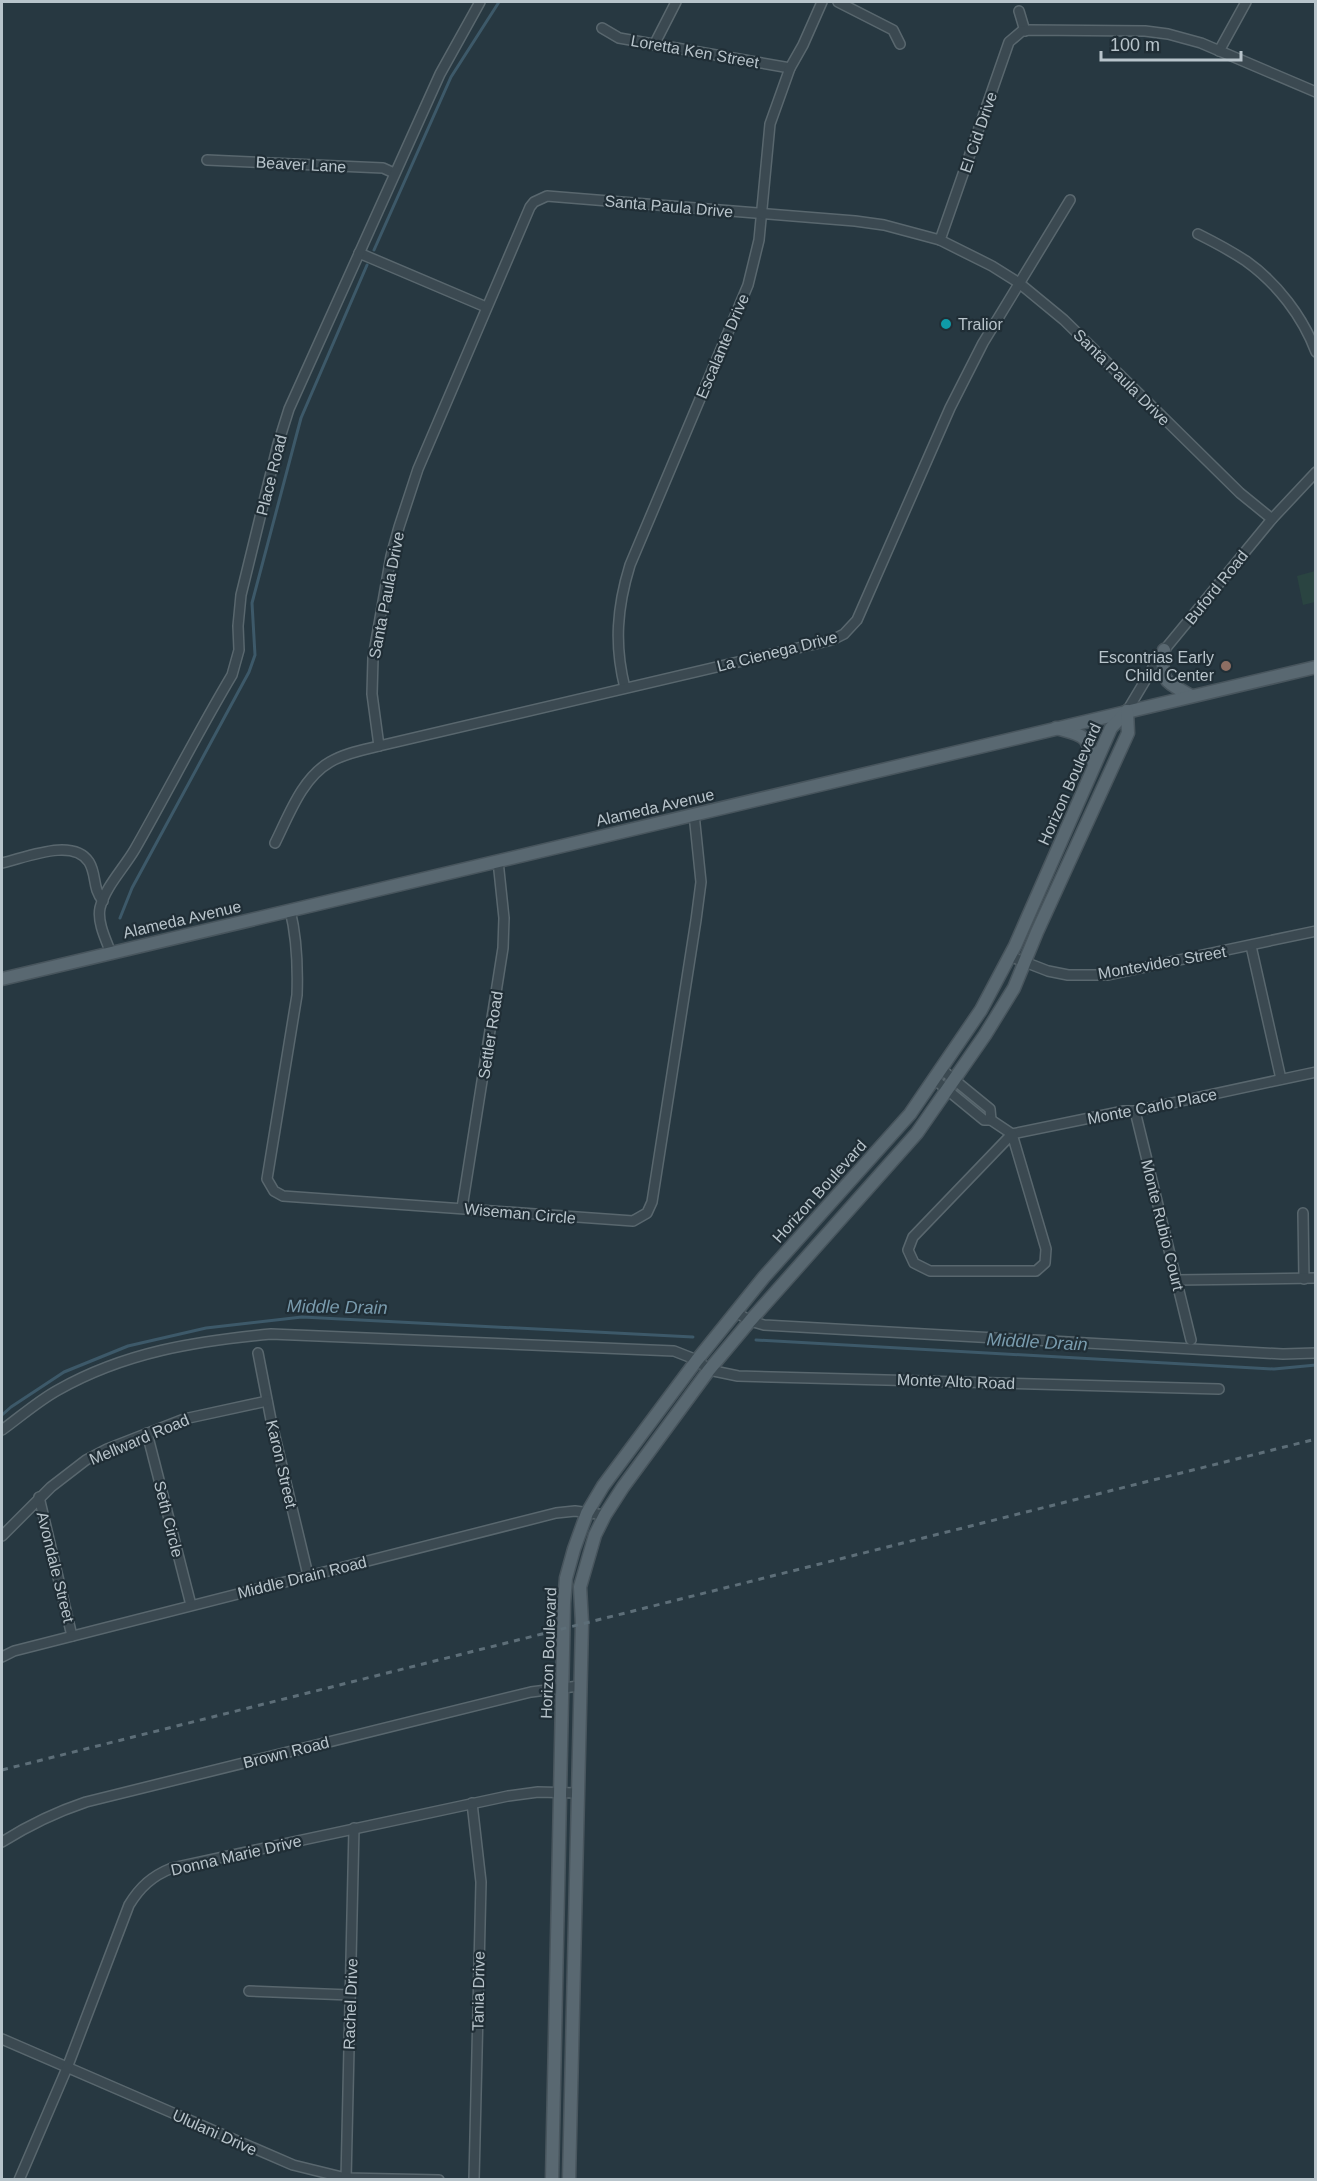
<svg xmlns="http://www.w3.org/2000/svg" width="1317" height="2181" font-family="Helvetica,sans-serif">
<rect width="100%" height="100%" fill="#273841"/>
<polygon fill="#2a4441" points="1315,571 1315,602 1303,605 1297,576"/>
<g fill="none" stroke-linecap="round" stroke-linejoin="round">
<g stroke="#3d5969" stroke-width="3">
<polyline points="374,250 451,77 499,2"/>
<polyline points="120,918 132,888 249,672 255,655 252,603 301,418 367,265"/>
<polyline points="756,1340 1274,1369 1316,1365"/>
<polyline points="2,1415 11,1407 64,1372 128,1346 206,1328 302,1317 693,1337"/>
</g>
<defs>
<g id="minor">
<polyline points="838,2 893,30 900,44"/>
<polyline points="1019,11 1025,31"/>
<polyline points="602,28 619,38 790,68"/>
<polyline points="654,45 676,2"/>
<polyline points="1219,51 1246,2"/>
<polyline points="207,160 383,168 394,173"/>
<path d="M1198,234c16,8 33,17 48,27 31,22 57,56 70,91"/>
<polyline points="940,240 1009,42 1022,31 1030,30 1145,31 1168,34 1201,43 1316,92"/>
<polyline points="359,253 486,307"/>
<path d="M625,688c-11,-43 -8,-81 5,-123l118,-280 11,-45 11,-116 20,-56 13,-23 19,-43"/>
<polyline points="1127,711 1161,654 1272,519 1316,472"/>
<polyline points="379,746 372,694 373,658 391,556 399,527 418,469 530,207 534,202 547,196 855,221 884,225 940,240 992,266 1019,283 1064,320 1240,493 1272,519"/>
<path d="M275,843c14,-28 27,-65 55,-81 15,-9 33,-12 49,-16l453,-106 12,-6 13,-14 93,-212 33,-65 87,-143"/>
<path d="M2,863c23,-5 71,-26 87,-1 8,13 3,26 14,39"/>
<path d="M290,910c7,28 8,56 7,85l-30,184 7,12 9,5 350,25 14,-8 5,-11 44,-282 5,-38 -7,-68"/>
<polyline points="1251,946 1281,1079"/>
<path d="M111,953c-5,-13 -14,-31 -11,-45 5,-21 24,-40 35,-59 33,-58 63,-117 97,-174l7,-25 -1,-24 3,-31 37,-151 11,-35 151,-335 40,-72"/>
<polyline points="1009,956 1048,971 1068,975 1108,975 1316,931"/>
<polyline points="934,1079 984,1120 991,1120 990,1109 941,1069"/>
<polyline points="1135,1111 1191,1340"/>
<polyline points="991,1120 1012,1134 1124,1111 1135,1111 1316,1072"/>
<polygon points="1012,1134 1046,1249 1045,1263 1036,1271 930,1271 914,1263 908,1250 913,1237"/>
<polyline points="462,1208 503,948 504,918 498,861"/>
<polyline points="1303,1213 1304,1279"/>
<polyline points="1176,1280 1316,1278"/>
<polyline points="736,1312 750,1321 764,1325 1283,1354 1316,1353"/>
<polyline points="258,1353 271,1420 308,1575"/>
<path d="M2,1430c18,-13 36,-29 56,-40 67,-38 138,-49 213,-56l403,17 23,9 12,10 29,6 481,13"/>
<polyline points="147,1433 191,1605"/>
<polyline points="39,1497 72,1636"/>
<polyline points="2,1536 51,1487 86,1460 107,1449 184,1419 267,1401"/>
<polyline points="2,1657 14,1651 556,1513 575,1511 605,1515"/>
<polyline points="472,1803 481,1882 474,2180"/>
<path d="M2,1842c27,-17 54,-30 84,-40l445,-110 48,-6"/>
<polyline points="249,1991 350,1995"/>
<polyline points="2,2039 293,2165 346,2178 439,2180"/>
<path d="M19,2180l48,-112 62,-163c11,-18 23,-29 43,-37l336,-72 30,-4 39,1"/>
<polyline points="346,2180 354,1828"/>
</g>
<g id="major">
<path d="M1164,650c-5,32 2,31 27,46"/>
<path d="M1056,728c29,8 31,6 38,36"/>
<polyline points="2,979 1316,667"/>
<polyline points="552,2180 564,1603 566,1578 574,1549 587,1513 603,1486 697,1360 764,1277 910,1114 981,1010 1015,946 1111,728 1127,711"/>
<polyline points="569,2180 582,1623 580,1587 595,1535 605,1515 623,1487 709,1370 750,1321 917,1133 985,1035 1014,988 1037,932 1128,733 1127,711"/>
</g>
</defs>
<use href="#minor" stroke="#59676e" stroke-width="12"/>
<use href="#major" stroke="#48555d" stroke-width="15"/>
<use href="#minor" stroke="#3b4951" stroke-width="9"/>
<use href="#major" stroke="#596871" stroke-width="12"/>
<polyline stroke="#5d6e78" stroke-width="3" stroke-dasharray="6 6" stroke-linecap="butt" points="2,1770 1316,1439"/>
</g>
<circle fill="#0f9aa8" stroke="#202e36" stroke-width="2" cx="946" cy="324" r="6"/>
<circle fill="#8d6e63" stroke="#202e36" stroke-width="2" cx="1226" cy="666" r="6"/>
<g text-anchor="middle" stroke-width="4.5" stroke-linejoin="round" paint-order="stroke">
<g font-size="16" fill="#b8c4cb" stroke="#202e36">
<text transform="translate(695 51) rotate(10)" y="6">Loretta Ken Street</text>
<text transform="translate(978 132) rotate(-71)" y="6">El Cid Drive</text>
<text transform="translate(301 164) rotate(3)" y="6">Beaver Lane</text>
<text transform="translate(669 206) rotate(5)" y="6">Santa Paula Drive</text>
<text transform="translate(722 346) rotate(-67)" y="6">Escalante Drive</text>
<text transform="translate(1122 377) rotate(45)" y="6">Santa Paula Drive</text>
<text transform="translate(271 475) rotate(-76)" y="6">Place Road</text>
<text transform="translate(1216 587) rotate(-51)" y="6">Buford Road</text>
<text transform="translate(386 595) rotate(-79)" y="6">Santa Paula Drive</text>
<text transform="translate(777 651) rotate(-14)" y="6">La Cienega Drive</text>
<text transform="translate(1069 784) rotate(-66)" y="6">Horizon Boulevard</text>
<text transform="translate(655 807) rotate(-13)" y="6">Alameda Avenue</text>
<text transform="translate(182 919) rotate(-13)" y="6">Alameda Avenue</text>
<text transform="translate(1162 962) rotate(-10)" y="6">Montevideo Street</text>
<text transform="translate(490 1035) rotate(-81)" y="6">Settler Road</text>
<text transform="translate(1152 1106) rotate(-11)" y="6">Monte Carlo Place</text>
<text transform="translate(819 1191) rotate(-48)" y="6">Horizon Boulevard</text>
<text transform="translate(520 1213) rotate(5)" y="6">Wiseman Circle</text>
<text transform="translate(1163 1225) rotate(76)" y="6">Monte Rubio Court</text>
<text transform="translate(956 1381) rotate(2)" y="6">Monte Alto Road</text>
<text transform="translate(139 1439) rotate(-23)" y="6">Mellward Road</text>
<text transform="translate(282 1464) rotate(77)" y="6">Karon Street</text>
<text transform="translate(169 1519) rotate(76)" y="6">Seth Circle</text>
<text transform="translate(56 1567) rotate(76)" y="6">Avondale Street</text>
<text transform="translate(302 1577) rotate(-14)" y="6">Middle Drain Road</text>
<text transform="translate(548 1653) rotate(-88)" y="6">Horizon Boulevard</text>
<text transform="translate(286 1752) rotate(-14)" y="6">Brown Road</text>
<text transform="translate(236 1855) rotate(-13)" y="6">Donna Marie Drive</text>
<text transform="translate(478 1991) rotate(-89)" y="6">Tania Drive</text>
<text transform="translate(350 2004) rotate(-88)" y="6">Rachel Drive</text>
<text transform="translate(215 2132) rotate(24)" y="6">Ululani Drive</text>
</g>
<g font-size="16" fill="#b8c4cb" stroke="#202e36" text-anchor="start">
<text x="958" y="330">Tralior</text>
<text x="1214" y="663" text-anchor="end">Escontrias Early<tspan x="1214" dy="18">Child Center</tspan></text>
</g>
<g font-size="18" font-style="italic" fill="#799bad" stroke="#202e36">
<text transform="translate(337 1307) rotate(1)" y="6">Middle Drain</text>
<text transform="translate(1037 1342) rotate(3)" y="6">Middle Drain</text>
</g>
</g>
<rect width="1317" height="2181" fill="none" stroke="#b8c4cb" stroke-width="6"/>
<path d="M1101 51v9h140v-9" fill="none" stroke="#b8c4cb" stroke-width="3"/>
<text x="1110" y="51" font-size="18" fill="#b8c4cb" stroke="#202e36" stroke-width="4.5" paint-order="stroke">100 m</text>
</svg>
